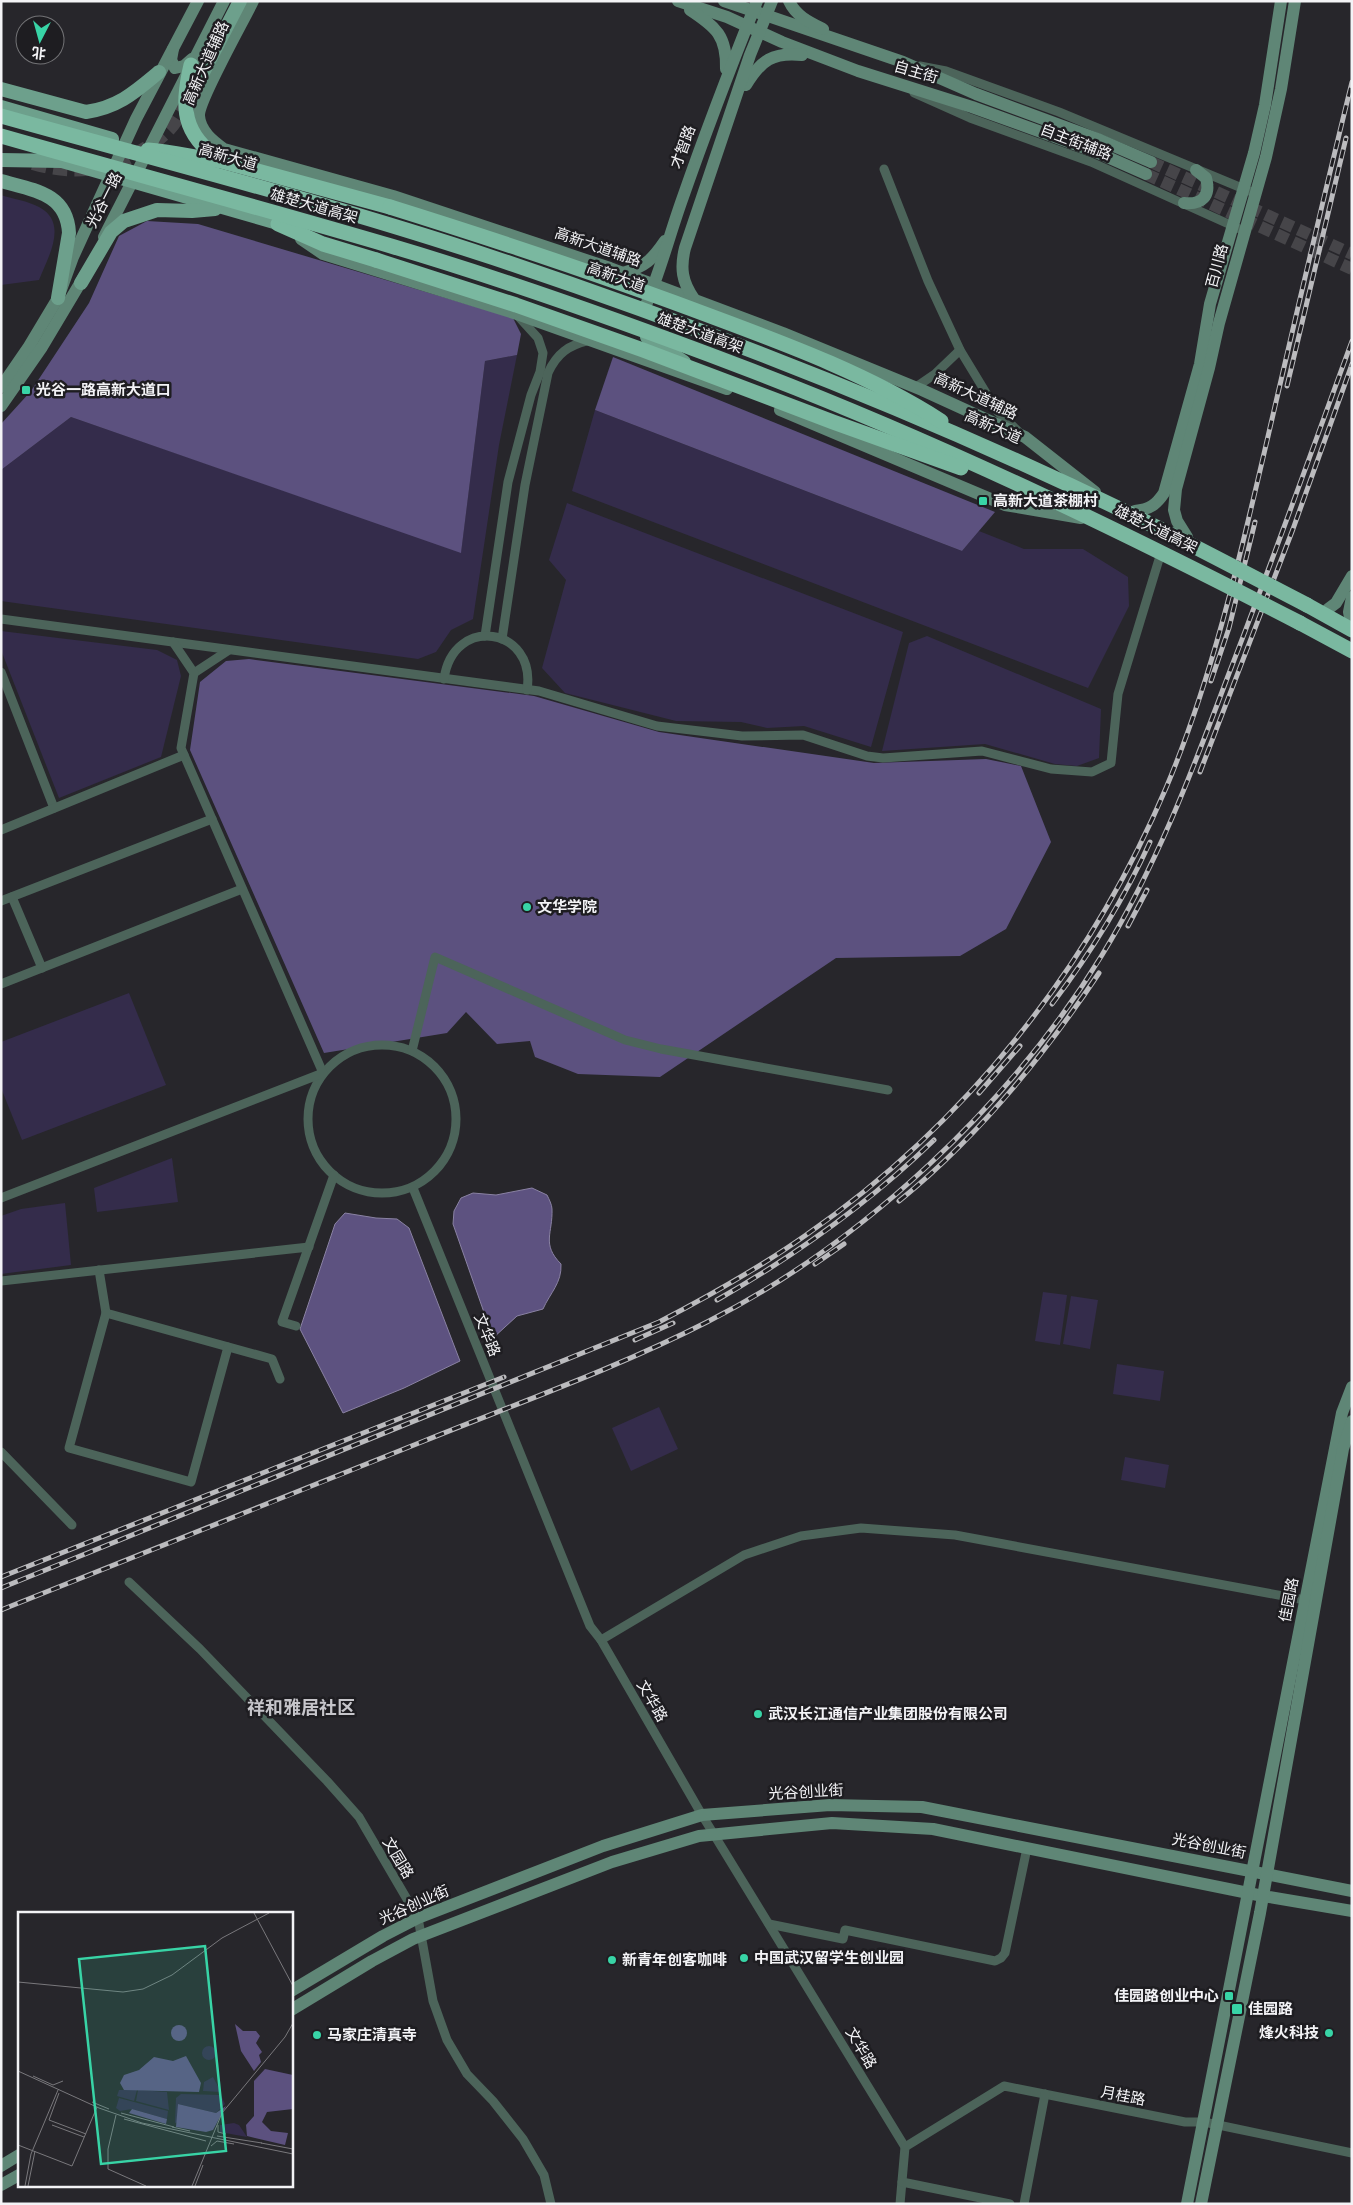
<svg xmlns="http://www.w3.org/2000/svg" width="1353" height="2205" font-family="Bitter,'Noto Sans SC',serif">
<rect width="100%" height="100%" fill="#27262b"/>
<g fill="#342c4b">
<path d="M1,195c12,4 27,6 38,12 30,16 9,50 0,73l-38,5z"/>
<polygon points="517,355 499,445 473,619 451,630 436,652 418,659 1,601 1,470 71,417 461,552 485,361"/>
<polygon points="595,410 962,551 979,531 1024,549 1083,549 1128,577 1129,606 1088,688 572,491"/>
<polygon points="567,503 903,632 871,747 804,726 767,728 741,722 676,721 565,693 542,668 566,580 549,560"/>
<polygon points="1,631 157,650 177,660 181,676 161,757 59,798 1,650"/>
<polygon points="927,636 1101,709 1099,758 1077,766 1055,764 985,744 882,751 909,643"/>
<polygon points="129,993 166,1085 22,1140 1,1088 1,1042"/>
<polygon points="172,1158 178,1202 97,1212 94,1188"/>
<polygon points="65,1203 71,1265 1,1274 1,1216 21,1209"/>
<polygon points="1043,1292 1067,1295 1060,1345 1035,1341"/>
<polygon points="1071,1296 1098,1300 1090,1349 1063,1344"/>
<polygon points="1117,1364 1164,1371 1160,1401 1113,1394"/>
<polygon points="659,1407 678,1449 631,1471 612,1428"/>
<polygon points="1125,1457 1169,1465 1165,1488 1121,1480"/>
</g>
<g fill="#5c517f">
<polygon points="147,221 198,224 513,318 521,334 517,355 485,361 461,553 71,417 1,470 1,424 31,391 89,303 119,236"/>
<polygon points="613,357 995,512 962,551 595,410"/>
<polygon points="249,659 534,696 659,732 874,763 986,759 1021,766 1051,842 1006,929 960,956 836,958 660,1077 578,1074 535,1057 530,1041 497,1044 466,1012 447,1033 324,1053 190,750 200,682 226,661"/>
</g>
<g fill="#5d5280" stroke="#8a82a3">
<path d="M532,1188l15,7c2,4 5,10 5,14 1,24 -11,35 9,55 1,19 -11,29 -18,45l-26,7 -24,22 -40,-114 1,-13 7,-13 12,-5 23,2z"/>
<polygon points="345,1213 376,1218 397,1219 409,1228 460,1361 404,1388 343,1413 300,1329 335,1224"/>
</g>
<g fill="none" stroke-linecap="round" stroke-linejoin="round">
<g stroke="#464549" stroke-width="12" stroke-dasharray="12 6" stroke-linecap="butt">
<polyline points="1151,162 1352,254"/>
<polyline points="1146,174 1352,269"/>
</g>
<path stroke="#464549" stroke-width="14" stroke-dasharray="14 7" stroke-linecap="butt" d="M33,163c50,15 99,4 136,-34 8,-8 13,-20 19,-29"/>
<g stroke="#4c645a" stroke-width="9">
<polyline points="920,66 946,71 1059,112 1249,191"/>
<polyline points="914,93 970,118 1091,162 1244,231"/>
<polyline points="884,169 928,281 960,350 997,411 1018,431"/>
<polyline points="916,387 935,374 960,350"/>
<polyline points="1,619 539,691 657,726 742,736 803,735 867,756 883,758 982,751 1051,769 1092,772 1111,763 1118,694 1160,556"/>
<polyline points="485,636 508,482 531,395 540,372 543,353 538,338 517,315"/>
<path d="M502,639l23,-154 23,-112c9,-20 21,-28 42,-33"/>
<polyline points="1,672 54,808"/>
<polyline points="194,673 229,650"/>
<path d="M444,679c9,-65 93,-52 83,11"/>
<polyline points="1,830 184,755"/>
<polyline points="12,897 42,968"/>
<polyline points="1,901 212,819"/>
<polyline points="1,984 242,889"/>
<circle cx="382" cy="1119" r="74"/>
<polyline points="412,1051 435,957 625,1040 661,1049 888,1090"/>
<polyline points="413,1188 590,1626 601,1640 702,1815 905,2147 900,2204"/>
<polyline points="1,1198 323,1073 181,748 194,673 173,642"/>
<polyline points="99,1270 106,1313 272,1359 280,1379"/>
<polyline points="1,1281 309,1247"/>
<polyline points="106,1313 69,1448 191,1482 228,1347"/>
<polyline points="296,1326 282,1322 334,1175"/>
<polyline points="1,1452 72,1525"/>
<polyline points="129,1582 200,1649 327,1781 359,1817 418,1918 433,2001 447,2040 467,2074 493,2101 523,2139 544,2175 551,2204"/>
<polyline points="601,1640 744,1555 801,1536 861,1528 955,1535 1305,1600"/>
<polyline points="769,1924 843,1939 845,1930 995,1961 1001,1958 1005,1953 1027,1848"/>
<polyline points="905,2147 1004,2086 1185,2122 1204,2122 1352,2153"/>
<polyline points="902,2182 1010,2204"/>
<polyline points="1024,2204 1045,2094"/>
</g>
<g stroke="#5f8676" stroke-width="12">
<path d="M253,1c-9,19 -55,100 -54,115 1,15 14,25 25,33l169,47 217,72 173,65 139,57 103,47 70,55"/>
<polyline points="678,1 727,17 782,42 858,71 972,107 1096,152 1146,174"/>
<polyline points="724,1 903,62 976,94 1100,140 1151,162"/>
<path d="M789,1c7,15 20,21 34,28"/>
<path d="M690,10c26,17 37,26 36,59"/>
<polyline points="173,49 171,60 175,68 184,66 192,59"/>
<path d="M746,85c15,-25 27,-33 56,-30"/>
<path d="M1184,203c18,2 27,-7 22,-25l-10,-8"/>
<polyline points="104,237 224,1"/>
<polyline points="301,239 323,254 517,314 727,389"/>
<path d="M623,273c23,-7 29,-13 42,-32"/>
<path d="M694,299c-12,-17 -14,-31 -9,-51l65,-193 22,-54"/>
<path d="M646,305c15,-36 24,-72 37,-108 23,-66 48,-131 74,-196"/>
<polyline points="1,387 28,348 58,298 73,257 136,119 198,1"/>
<polyline points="1,406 42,347 85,275"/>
<polyline points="780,410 1005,505 1081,518"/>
<path d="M1135,511c15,-2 21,-6 29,-18l36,-129 10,-60 44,-151 11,-48 16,-104"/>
<polyline points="1187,537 1177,521 1174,510 1176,489 1209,368 1219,323 1266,157 1281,89 1295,1"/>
<polyline points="1328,609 1336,603 1352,576"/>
<polyline points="1351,622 1349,612 1352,597"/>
<polyline points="291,1991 383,1936 418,1918 603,1846 702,1815 830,1805 922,1807 1352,1891"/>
<polyline points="291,2010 372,1961 413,1939 612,1862 699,1836 832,1823 933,1829 1263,1896 1352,1911"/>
<polyline points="1,2166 19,2155"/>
<polyline points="1,2185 19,2175"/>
<polyline points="1187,2204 1342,1413 1352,1387"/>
<polyline points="1201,2204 1260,1913 1343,1449 1352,1421"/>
</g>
<g stroke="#6da08c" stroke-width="14">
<polyline points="197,84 240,1"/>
<path d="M1,89l85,23c33,-5 49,-20 73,-40"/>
<polyline points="1,107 112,139"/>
<polyline points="1,160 62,161 288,226"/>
<path d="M1,181c32,9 66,12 68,52l-11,65"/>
<polyline points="81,283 111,232 124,221 157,210 192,211 215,209"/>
<polyline points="647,337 684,362"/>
</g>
<g stroke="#7ab8a0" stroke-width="15">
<path d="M191,65c-10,42 -9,69 29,95"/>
<path d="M148,150c25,2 48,8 73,11l169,46"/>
<polyline points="278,224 323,244 376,260"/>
<polyline points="1307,605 1352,630"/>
<polyline points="1300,623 1352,651"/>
</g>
<defs>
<g id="rail">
<polyline points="1287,386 1346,138"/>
<polyline points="1211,681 1229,628 1255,522"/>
<polyline points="1200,772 1293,529 1352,364"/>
<polyline points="1128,926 1147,890"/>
<path d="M1052,1004c38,-50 72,-105 98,-162"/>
<polyline points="979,1093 1020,1046"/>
<path d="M899,1201c79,-64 144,-144 200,-228"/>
<polyline points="815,1264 844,1244"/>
<path d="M717,1300c79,-45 152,-97 217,-160"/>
<polyline points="635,1340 673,1323"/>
<polyline points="1,1577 504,1377"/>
<path d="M1,1588l658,-266c50,-26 100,-54 147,-87 160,-111 284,-268 360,-447 46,-109 73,-227 100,-343 28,-121 56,-242 86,-363"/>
<path d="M1,1610c141,-56 282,-112 423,-169 94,-38 193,-73 283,-119 156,-79 304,-218 395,-367 54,-88 90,-183 126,-279 43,-111 83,-223 124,-335"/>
</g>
</defs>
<use href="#rail" stroke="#bbbbbe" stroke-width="5"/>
<use href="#rail" stroke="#1e1d21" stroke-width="3" stroke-dasharray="9" stroke-linecap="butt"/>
<g stroke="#7ab8a0" stroke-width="15">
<path d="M1,116c165,46 331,88 493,142 215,72 428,155 632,254 61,30 121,62 181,93"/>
<path d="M1,136c130,37 261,72 390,110 119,35 235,77 351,121 192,73 376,162 558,256"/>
<path d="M390,207c109,34 217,70 323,110 78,29 158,59 228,104"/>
<polyline points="376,260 516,305 643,350 833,422 961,468"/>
</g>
</g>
<g fill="#38d4a6" stroke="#1e1d21" stroke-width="2">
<rect x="21" y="385" width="10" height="10" rx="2.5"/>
<rect x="978" y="496" width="10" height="10" rx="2.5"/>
<circle cx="527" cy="907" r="5"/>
<circle cx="758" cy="1714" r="5"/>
<circle cx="744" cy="1958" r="5"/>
<circle cx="612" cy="1960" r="5"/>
<rect x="1224" y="1991" width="10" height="10" rx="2.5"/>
<rect x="1231" y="2003" width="12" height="12" rx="2.5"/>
<circle cx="1329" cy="2033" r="5"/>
<circle cx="317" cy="2035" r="5"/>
</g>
<g text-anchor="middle" stroke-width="5" stroke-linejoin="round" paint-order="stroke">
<g font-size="15" fill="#f3f3f6" stroke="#1e1d21">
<text transform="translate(206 63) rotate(-66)" y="5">高新大道辅路</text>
<text transform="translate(916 72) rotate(16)" y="5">自主街</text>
<text transform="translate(1076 142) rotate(21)" y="5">自主街辅路</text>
<text transform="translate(683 147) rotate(-70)" y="5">才智路</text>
<text transform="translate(228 157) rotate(16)" y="5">高新大道</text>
<text transform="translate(104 200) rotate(-63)" y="5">光谷一路</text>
<text transform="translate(314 206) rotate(16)" y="5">雄楚大道高架</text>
<text transform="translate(598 247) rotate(19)" y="5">高新大道辅路</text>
<text transform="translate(1217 266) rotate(-75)" y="5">百川路</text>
<text transform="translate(616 277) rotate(20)" y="5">高新大道</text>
<text transform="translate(700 333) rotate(20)" y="5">雄楚大道高架</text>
<text transform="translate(976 396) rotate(25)" y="5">高新大道辅路</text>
<text transform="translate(993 427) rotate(24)" y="5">高新大道</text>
<text transform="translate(1156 529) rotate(26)" y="5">雄楚大道高架</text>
<text transform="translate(487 1335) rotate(68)" y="5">文华路</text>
<text transform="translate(1289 1600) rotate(-79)" y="5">佳园路</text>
<text transform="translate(652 1701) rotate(60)" y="5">文华路</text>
<text transform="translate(806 1792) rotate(-3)" y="5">光谷创业街</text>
<text transform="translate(1209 1846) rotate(11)" y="5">光谷创业街</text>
<text transform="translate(398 1858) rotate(59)" y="5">文园路</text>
<text transform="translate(414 1905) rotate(-24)" y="5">光谷创业街</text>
<text transform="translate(861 2048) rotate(59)" y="5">文华路</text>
<text transform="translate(1123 2096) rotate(11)" y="5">月桂路</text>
</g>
<g font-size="15" font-weight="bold" fill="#f3f3f6" stroke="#1e1d21" text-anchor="start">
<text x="36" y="395">光谷一路高新大道口</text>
<text x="993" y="506">高新大道茶棚村</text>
<text x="537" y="912">文华学院</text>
<text x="768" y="1719">武汉长江通信产业集团股份有限公司</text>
<text x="754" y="1963">中国武汉留学生创业园</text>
<text x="622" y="1965">新青年创客咖啡</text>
<text x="1219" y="2001" text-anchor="end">佳园路创业中心</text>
<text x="1248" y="2014">佳园路</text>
<text x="1319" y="2038" text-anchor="end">烽火科技</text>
<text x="327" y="2040">马家庄清真寺</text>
</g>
<g font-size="18" font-weight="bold" fill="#c6c5ca" stroke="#1e1d21">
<text x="301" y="1714">祥和雅居社区</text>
</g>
</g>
<g transform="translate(18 1912)">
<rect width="275" height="275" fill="#27262b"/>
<path d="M184 141a7 7 0 1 1 14 0a7 7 0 1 1-14 0ZM195,165l8,15 -18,-1 1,-9zM119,178l-3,11 -17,-5 2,-6zM120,178l29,2 2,18 -33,-9zM163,182l40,1 4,9 -9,9 -38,-9v18l-3,1 1,-25zM101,186l49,13 -1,8 -35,-10 -12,2 -4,-3zM216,211l5,2 8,12 -27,-5v-7z" fill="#342c4b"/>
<path d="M217,112l8,7h13l4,5 -4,7 6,9 -3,3 2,7 -7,9 -13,-20zM168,144l15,27 -2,9 -75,-2 -4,-7 4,-8 15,-5 15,-13 19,4zM247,157l28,6v34l-26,3 -5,10 9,9 17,2 -3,12 -38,-9 -1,-11 8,-9v-35zM160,192l38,9 10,-7 -13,24 -7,2 -30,-5zM114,197l35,10 -1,5 -37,-11z" fill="#5c517f"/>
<path d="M153 121a8 8 0 1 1 16 0a8 8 0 1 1-16 0Z" fill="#5d5280"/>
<path fill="none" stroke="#79787c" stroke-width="1" d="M236,1l39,73M0,70l105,10 20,-3 29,-14 50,-37 47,-25M0,159l81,37 43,15 151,31M15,164l20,9 10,-4M41,181l-10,27 37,14M74,190l17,7M103,201l53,14M98,203l-8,34v20l38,17M106,207l82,22M34,213l32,12M200,213v7l8,2M154,215l18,4M199,224l45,7M243,231l32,6M0,233l54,21 25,-59M193,234l6,-5 17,3M7,274l6,-32 27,-64M10,274l7,-35M174,274l30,-73 63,-76 8,-14M177,274l8,-21"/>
<path fill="#38d4a6" fill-opacity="0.15" stroke="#38d4a6" stroke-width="2.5" d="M187,34l21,205 -125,13 -22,-205z"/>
<rect width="275" height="275" fill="none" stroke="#f3f3f6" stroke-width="2.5"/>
</g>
<rect width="1353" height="2205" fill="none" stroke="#f3f3f6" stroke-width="5"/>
<g transform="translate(40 40) rotate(186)"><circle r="24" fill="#1e1d21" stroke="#737376"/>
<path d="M0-4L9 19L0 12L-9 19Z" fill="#38d4a6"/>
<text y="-8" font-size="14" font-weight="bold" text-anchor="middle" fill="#f3f3f6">北</text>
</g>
</svg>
